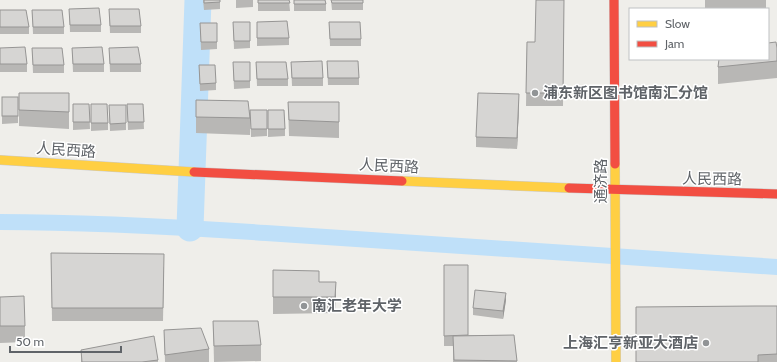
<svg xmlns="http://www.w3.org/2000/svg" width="777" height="362" font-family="Cabin,'Noto Sans SC',sans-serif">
<rect width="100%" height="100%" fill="#efeeea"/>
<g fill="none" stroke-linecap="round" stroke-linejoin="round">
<path stroke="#bfe0f9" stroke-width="16" d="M0,222c89,0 177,5 266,11 170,10 340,24 511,34"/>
<polyline stroke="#bfe0f9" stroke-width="27" points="190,228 198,0"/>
<defs>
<g id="slow">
<polyline points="0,160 194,172"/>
<polyline points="615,164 616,362"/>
<polyline points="402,181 569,188"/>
</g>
<g id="jam">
<polyline points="614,0 615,164"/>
<polyline points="194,172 402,181"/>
<polyline points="569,188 777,194"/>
</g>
</defs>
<use href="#slow" stroke="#cacacb" stroke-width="10"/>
<use href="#jam" stroke="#cacacb" stroke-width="10"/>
<use href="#slow" stroke="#ffcf43" stroke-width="9"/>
<use href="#jam" stroke="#f24e42" stroke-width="9"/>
</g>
<g fill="#b8b7b5">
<polygon points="203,0 220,2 220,9 204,10"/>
<polygon points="236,0 253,0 253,7 236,8"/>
<polygon points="258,0 289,0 290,11 258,11"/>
<polygon points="294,0 326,4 326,11 294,11"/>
<polygon points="331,0 363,0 363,10 332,10"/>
<polygon points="564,0 563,106 526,106 527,42 535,42"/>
<rect x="705" y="0" width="61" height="9"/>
<polygon points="69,9 101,25 101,32 70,32"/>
<polygon points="109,9 141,26 141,33 110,33"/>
<polygon points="0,10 29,27 29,34 0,34"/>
<polygon points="32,10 64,27 64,34 33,34"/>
<polygon points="233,22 250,22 250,48 234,49"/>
<polygon points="257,22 289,38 289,45 257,46"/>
<polygon points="329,22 361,39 361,46 330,46"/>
<polygon points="200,23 217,42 217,49 201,50"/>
<polygon points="0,48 27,64 27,72 0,72"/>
<polygon points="32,48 64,65 64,73 33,73"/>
<polygon points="72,48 104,64 104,72 73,72"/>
<polygon points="109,48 141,64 141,72 110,72"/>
<polygon points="777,48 777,78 718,84 718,67"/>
<polygon points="327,61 359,78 359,85 328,85"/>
<polygon points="233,62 250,62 250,88 234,89"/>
<polygon points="256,62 288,79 288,86 257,86"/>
<polygon points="291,62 323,78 323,86 292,86"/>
<polygon points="199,65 216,83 216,90 200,91"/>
<polygon points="19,93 69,93 69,129 19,126"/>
<polygon points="2,97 18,97 18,123 2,124"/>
<polygon points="196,100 250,118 250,135 196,133"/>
<polygon points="288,102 339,102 339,138 289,136"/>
<polygon points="73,104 89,104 90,129 73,130"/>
<polygon points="91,104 108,123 108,130 91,131"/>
<polygon points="127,104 143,104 144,129 128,130"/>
<polygon points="109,105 126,105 126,130 110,131"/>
<polygon points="519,105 517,149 476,147 476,137"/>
<polygon points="250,110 267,129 267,136 251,137"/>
<polygon points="268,110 285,129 285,136 268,137"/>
<polygon points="51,253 164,267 163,321 52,321"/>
<polygon points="444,265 468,335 514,335 517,362 453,362 453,346 444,346"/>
<polygon points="273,270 319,282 336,282 335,313 273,314"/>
<polygon points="0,297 25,326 25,342 0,343"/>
<polygon points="506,300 503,319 473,315 473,308"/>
<polygon points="777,306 777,362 636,362"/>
<polygon points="213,321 261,345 261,361 214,362"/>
<polygon points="164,330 209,349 209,362 165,362"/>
<polygon points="81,350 158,360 158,362 81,362"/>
</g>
<g fill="#969594">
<polygon points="519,94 519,105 517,149 517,138"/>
<polygon points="336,282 336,298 335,313 335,297"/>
<polygon points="506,293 506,300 503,319 503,311"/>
</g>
<g fill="#d6d5d3" stroke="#969594">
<polygon points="204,0 220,0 220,2 204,3"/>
<polygon points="258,0 289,0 290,3 258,3"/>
<polygon points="294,0 325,0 326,4 294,4"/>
<polygon points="331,0 363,0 363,3 332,3"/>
<polygon points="536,0 564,0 563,93 526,93 527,42 535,42"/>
<polygon points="99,8 101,25 70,25 69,9"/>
<polygon points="109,9 139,9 141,26 110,26"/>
<polygon points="0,10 26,10 29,27 0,27"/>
<polygon points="32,10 62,10 64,27 33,27"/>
<polygon points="287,21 289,38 257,38 257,22"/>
<polygon points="233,22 250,22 250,41 234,41"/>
<polygon points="329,22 360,22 361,39 330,39"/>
<polygon points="200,23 217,23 217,42 201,42"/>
<polygon points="776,42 777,48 777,61 718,67 719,59 768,59 768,43"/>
<polygon points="25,47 27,64 0,64 0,48"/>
<polygon points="102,47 104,64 73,64 72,48"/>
<polygon points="138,47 141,64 110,64 109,48"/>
<polygon points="32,48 62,48 64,65 33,65"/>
<polygon points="322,61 323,78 292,78 291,62"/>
<polygon points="327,61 358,61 359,78 328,78"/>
<polygon points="233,62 250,62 250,81 234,81"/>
<polygon points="256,62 286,62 288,79 257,79"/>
<polygon points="199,65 215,65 216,83 200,84"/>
<polygon points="19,93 69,93 69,112 19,110"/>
<polygon points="478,93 519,94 517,138 476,137"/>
<rect x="2" y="97" width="16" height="19"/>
<polygon points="196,100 248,101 250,118 196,117"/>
<polygon points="288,102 339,102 339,122 289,120"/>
<polygon points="73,104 89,104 90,122 73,122"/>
<polygon points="91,104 107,104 108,123 91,123"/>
<polygon points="127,104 143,104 144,122 128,122"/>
<polygon points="109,105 126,105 126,123 110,124"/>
<polygon points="250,110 267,110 267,129 251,129"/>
<polygon points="268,110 284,110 285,129 268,129"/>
<polygon points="51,253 164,254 163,308 52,308"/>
<polygon points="444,265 468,265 468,335 444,336"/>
<polygon points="273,270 319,271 319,282 336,282 335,297 273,297"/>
<polygon points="475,290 506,293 503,311 473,308"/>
<polygon points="24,296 25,326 0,326 0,297"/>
<polygon points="756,306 777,306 777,354 758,355 758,362 636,362 636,307"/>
<polygon points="213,321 258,321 261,345 214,346"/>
<polygon points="201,328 209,349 165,355 164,330"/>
<polygon points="514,335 517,361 454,360 453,336"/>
<polygon points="154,336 158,360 142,362 82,362 81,350"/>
</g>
<g fill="#919496" stroke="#fff" stroke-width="1.5">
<circle cx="535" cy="93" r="4"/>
<circle cx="304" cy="306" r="4"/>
<circle cx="706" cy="343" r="4"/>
</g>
<g text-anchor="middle" stroke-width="3" stroke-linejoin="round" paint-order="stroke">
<g font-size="15" font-weight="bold" fill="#5f6368" stroke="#fff" text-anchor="start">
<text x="543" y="98">浦东新区图书馆南汇分馆</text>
<text x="312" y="311">南汇老年大学</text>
<text x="698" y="348" text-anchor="end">上海汇亨新亚大酒店</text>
</g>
<g font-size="15" fill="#5f6368" stroke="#fff">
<text transform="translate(66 150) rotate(4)" y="5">人民西路</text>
<text transform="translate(389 166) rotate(3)" y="5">人民西路</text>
<text transform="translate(712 179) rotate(1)" y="5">人民西路</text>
<text transform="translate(601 181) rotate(-90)" y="5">通济路</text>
</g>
</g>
<rect x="629" y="8" width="140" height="52" fill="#ffffff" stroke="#bfc1c3"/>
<rect x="637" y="21" width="20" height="6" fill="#ffcf43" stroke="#bfc1c3"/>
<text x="665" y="28" font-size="12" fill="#5f6368">Slow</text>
<rect x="637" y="41" width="20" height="6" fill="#f24e42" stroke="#bfc1c3"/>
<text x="665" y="48" font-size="12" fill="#5f6368">Jam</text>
<path d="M10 346v6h111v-6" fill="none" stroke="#5f6368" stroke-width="2"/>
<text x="16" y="346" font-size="12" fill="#5f6368" stroke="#ffffff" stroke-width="3" paint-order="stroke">50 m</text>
</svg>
